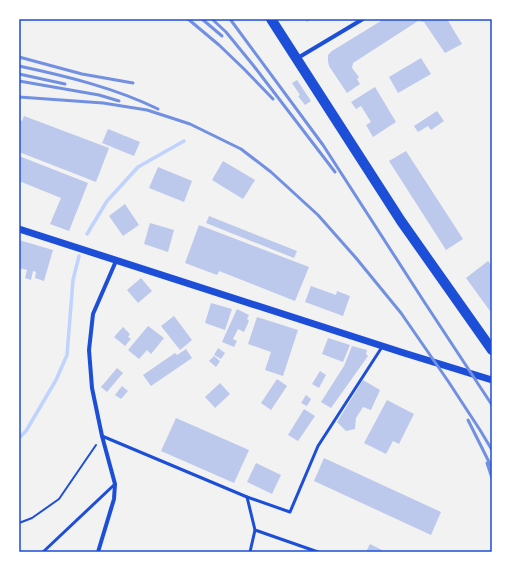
<svg xmlns="http://www.w3.org/2000/svg" width="511" height="571" font-family="'Fira Sans Condensed',sans-serif">
<rect width="100%" height="100%" fill="#f2f2f2"/>
<g fill="none" stroke-linecap="round" stroke-linejoin="round">
<g stroke="#bfd3fe" stroke-width="3.5">
<polyline points="307,20 309,19"/>
<polyline points="87,234 107,201 138,167 184,141"/>
<polyline points="19,438 26,431 56,380 67,355 73,280 79,256"/>
</g>
</g>
<g fill="#bdc9ec">
<polygon points="384,19 447,19 462,44 445,53 424,22 418,21 353,63 352,68 359,77 357,79 360,84 347,93 329,66 328,61 328,55 332,51"/>
<polygon points="421,58 431,74 398,93 389,77"/>
<polygon points="297,80 311,101 305,105 298,96 300,95 292,83"/>
<polygon points="375,87 396,122 373,137 366,125 371,122 361,106 356,109 351,102"/>
<polygon points="437,111 444,121 431,130 428,126 418,132 414,126"/>
<polygon points="24,116 109,148 96,182 19,152 19,120 22,121"/>
<polygon points="108,129 140,142 134,156 102,143"/>
<polygon points="406,151 463,239 446,250 389,161"/>
<polygon points="19,156 88,183 69,231 50,224 61,198 19,181"/>
<polygon points="223,161 255,180 243,199 212,180"/>
<polygon points="158,167 192,181 184,202 149,188"/>
<polygon points="125,204 139,225 123,236 109,216"/>
<polygon points="209,216 297,251 294,258 206,223"/>
<polygon points="150,223 174,230 168,252 144,244"/>
<polygon points="199,225 309,267 295,301 219,271 217,275 185,263"/>
<polygon points="19,240 53,250 44,281 35,278 36,272 33,271 31,280 25,278 27,270 19,268"/>
<polygon points="488,261 492,266 492,309 490,311 466,278"/>
<polygon points="141,278 152,291 138,303 127,290"/>
<polygon points="311,286 336,295 337,291 350,296 343,316 305,302"/>
<polygon points="211,303 232,309 225,330 205,323"/>
<polygon points="237,309 249,315 247,319 249,321 244,332 238,329 233,339 237,341 234,347 222,342"/>
<polygon points="174,316 192,340 180,350 161,326"/>
<polygon points="257,317 298,330 283,376 265,370 271,352 248,344"/>
<polygon points="148,326 164,338 151,354 147,350 139,359 128,350"/>
<polygon points="123,327 130,334 128,337 131,339 125,346 114,337"/>
<polygon points="328,338 350,345 343,362 322,354"/>
<polygon points="352,346 367,350 366,354 368,356 331,408 321,402 344,366"/>
<polygon points="218,348 225,353 221,359 214,355"/>
<polygon points="186,349 192,358 151,386 143,375 175,353 177,355"/>
<polygon points="214,356 220,361 216,367 209,361"/>
<polygon points="117,368 123,373 107,392 101,387"/>
<polygon points="320,371 326,375 319,388 312,384"/>
<polygon points="277,379 287,386 271,410 261,403"/>
<polygon points="363,380 380,390 371,410 363,407 356,418 355,429 346,431 337,422"/>
<polygon points="220,383 230,394 215,408 205,397"/>
<polygon points="122,386 128,391 121,399 115,395"/>
<polygon points="306,395 311,399 307,406 301,403"/>
<polygon points="387,400 414,414 399,444 393,441 386,454 364,443"/>
<polygon points="304,409 315,416 298,441 288,435"/>
<polygon points="176,418 249,450 234,483 161,451"/>
<polygon points="324,458 441,512 431,535 314,481"/>
<polygon points="256,463 281,475 272,494 247,482"/>
<polygon points="370,544 382,550 381,552 366,552"/>
</g>
<g fill="none" stroke-linecap="round" stroke-linejoin="round">
<polyline stroke="#1d4ed8" stroke-width="2" points="19,523 32,518 59,499 96,445"/>
<g stroke="#1d4ed8" stroke-width="3">
<polyline points="102,436 247,497 290,512 318,446 382,347"/>
<polyline points="247,497 255,530 318,552"/>
<polyline points="43,552 115,484"/>
<polyline points="250,552 255,530"/>
</g>
<g stroke="#1d4ed8" stroke-width="4">
<polyline points="296,59 363,19"/>
<polyline points="98,552 114,499 115,484 102,436 92,388 89,350 93,314 116,261"/>
</g>
<polyline stroke="#1d4ed8" stroke-width="7" points="19,229 404,353 492,380"/>
<polyline stroke="#1d4ed8" stroke-width="10" points="271,19 401,221 492,350"/>
<g stroke="#7290e2" stroke-width="3">
<polyline points="188,19 219,45 244,69 273,99"/>
<polyline points="202,19 222,36"/>
<polyline points="212,19 226,32 253,65 335,172"/>
<polyline points="230,19 323,145 423,300 492,405"/>
<polyline points="19,57 82,74 133,83"/>
<path d="M19,66c47,10 96,22 139,43"/>
<polyline points="19,74 65,84"/>
<polyline points="19,81 99,95 119,101"/>
<polyline points="19,97 103,103 147,110 190,124 241,149 271,172 318,215 356,258 401,313 448,381 480,430 492,450"/>
<polyline points="468,420 492,468"/>
<polyline points="487,463 492,478"/>
</g>
</g>
<rect width="511" height="571" fill="none" stroke="#ffffff" stroke-width="40"/>
<rect x="20" y="20" width="471" height="531" fill="none" stroke="#1d4ed8" stroke-width="1.5"/>
</svg>
